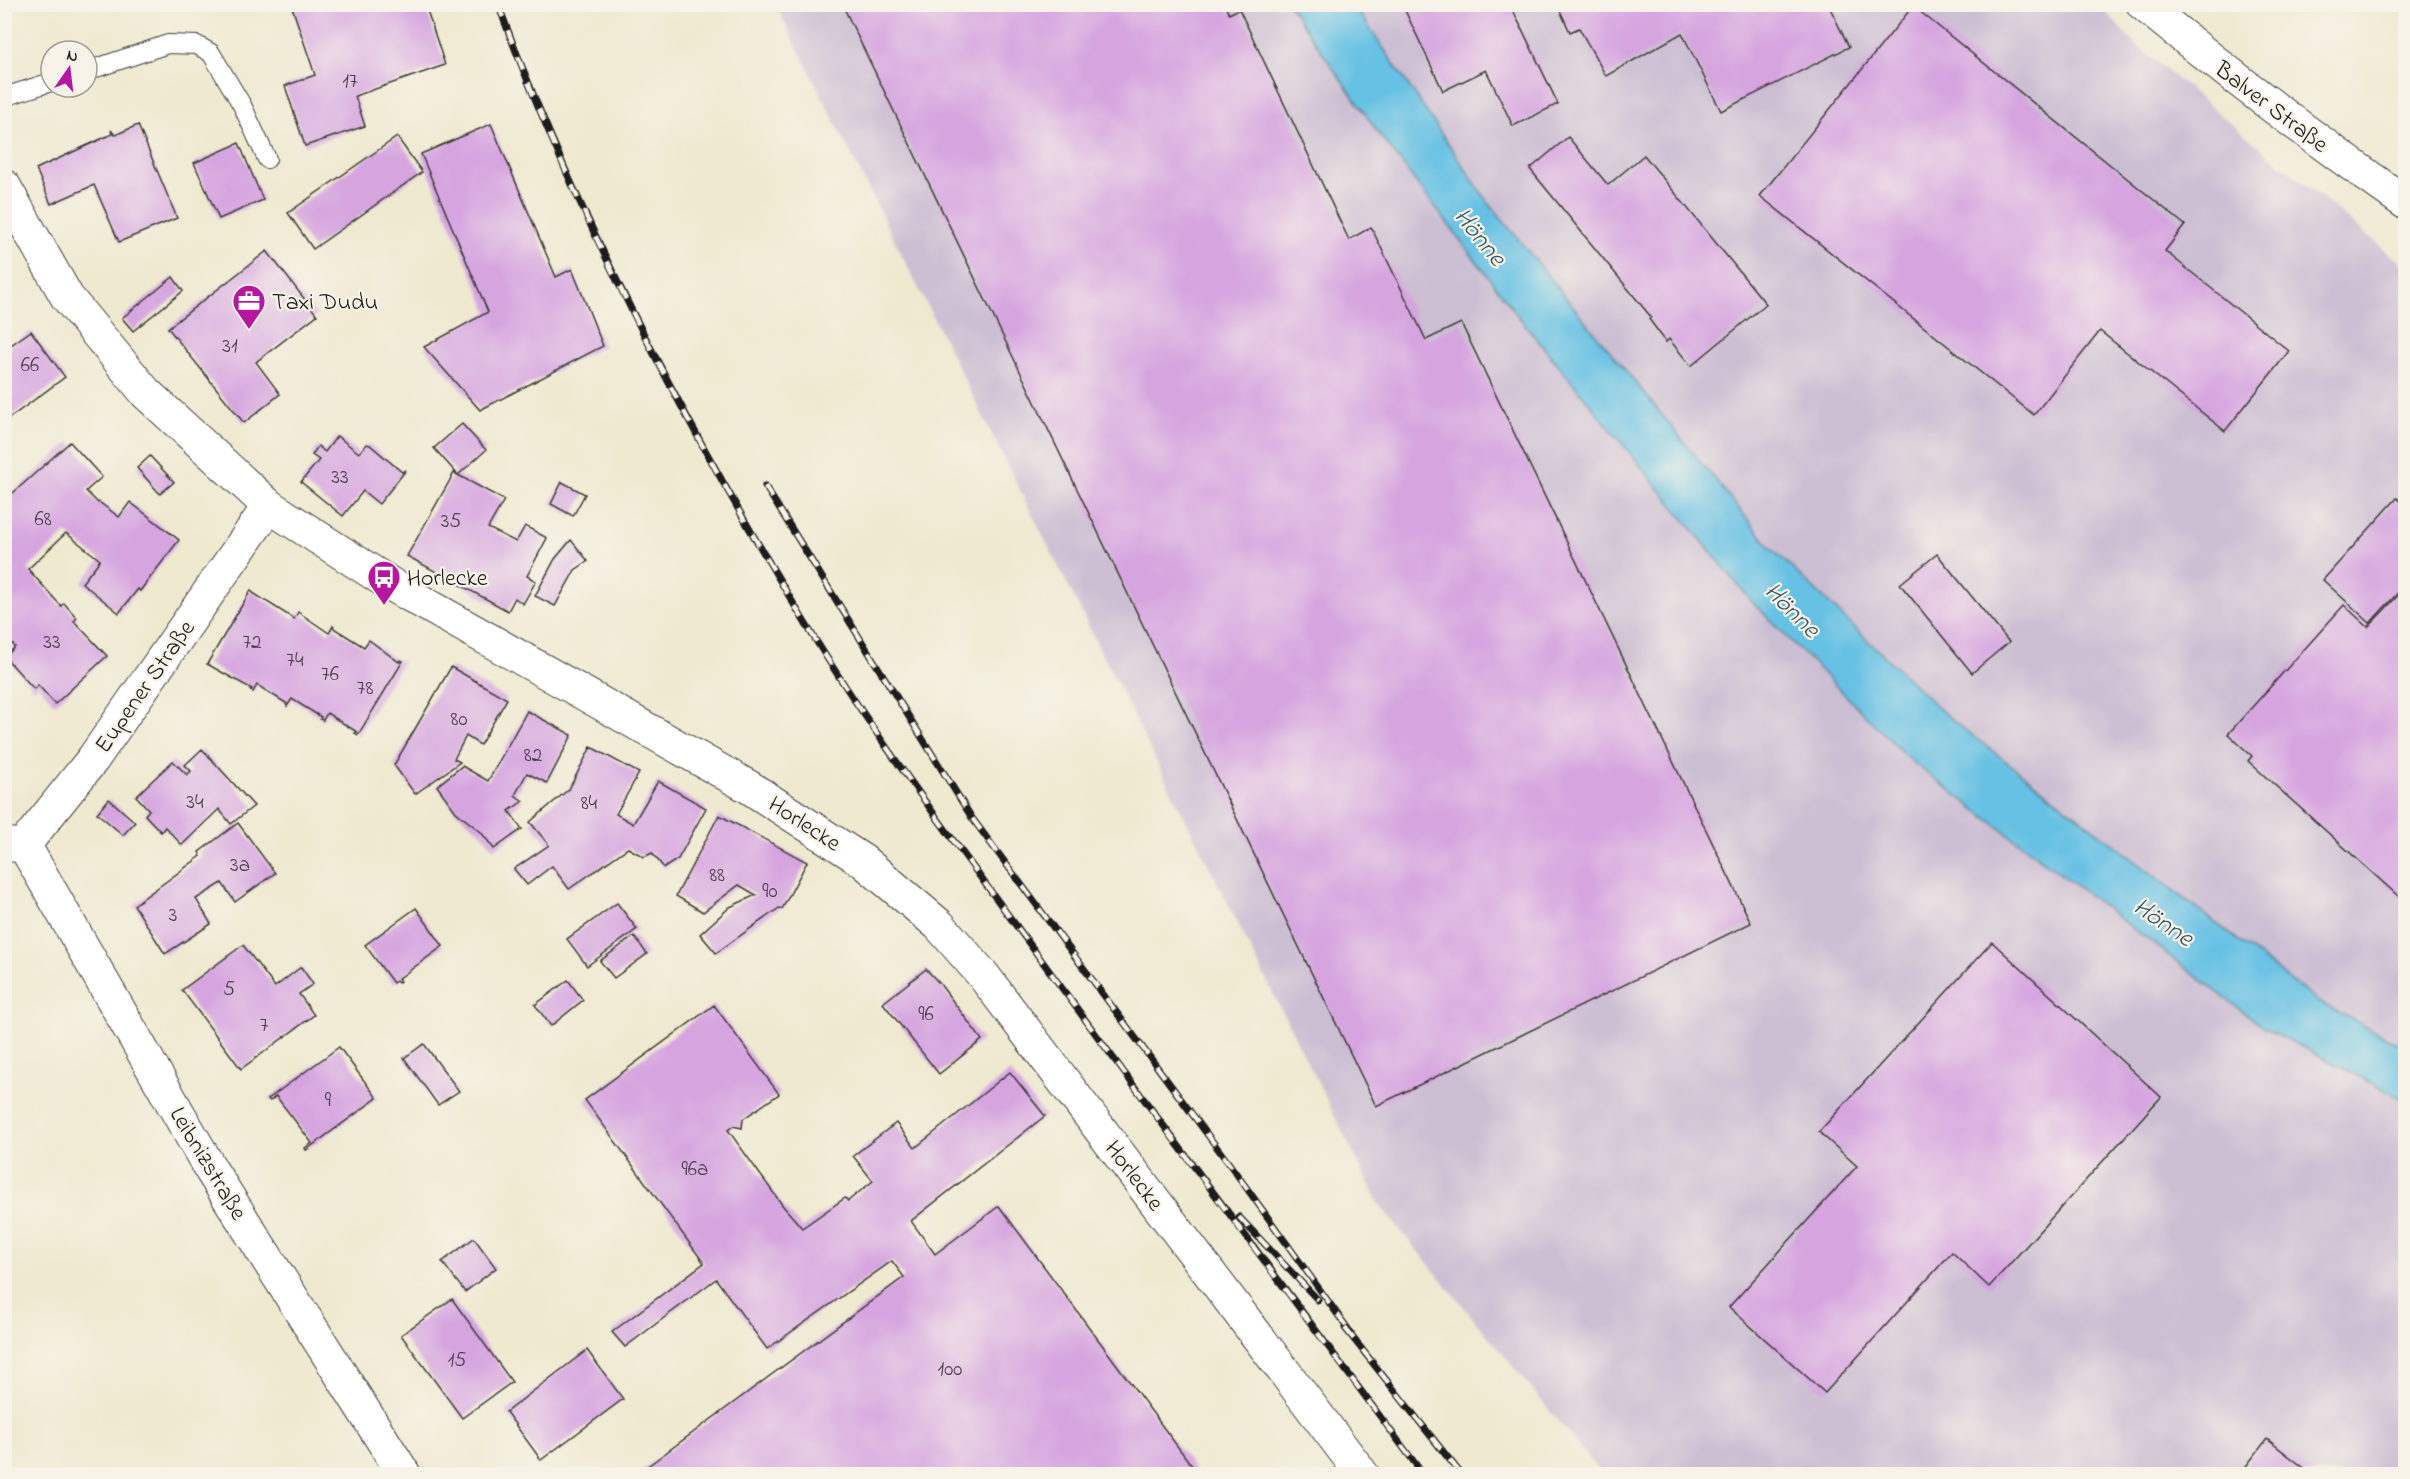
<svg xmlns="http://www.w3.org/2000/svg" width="2410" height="1479" font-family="'Indie Flower',sans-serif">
<rect width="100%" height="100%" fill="#f7f3e8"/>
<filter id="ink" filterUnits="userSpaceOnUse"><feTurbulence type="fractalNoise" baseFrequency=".0167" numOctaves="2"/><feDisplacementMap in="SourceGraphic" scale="12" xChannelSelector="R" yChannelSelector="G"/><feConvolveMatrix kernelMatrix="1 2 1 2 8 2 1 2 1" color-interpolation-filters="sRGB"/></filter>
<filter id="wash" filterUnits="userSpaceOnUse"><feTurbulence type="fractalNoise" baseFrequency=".008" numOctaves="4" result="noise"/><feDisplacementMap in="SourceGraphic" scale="24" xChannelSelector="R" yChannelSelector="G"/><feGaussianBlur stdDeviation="1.35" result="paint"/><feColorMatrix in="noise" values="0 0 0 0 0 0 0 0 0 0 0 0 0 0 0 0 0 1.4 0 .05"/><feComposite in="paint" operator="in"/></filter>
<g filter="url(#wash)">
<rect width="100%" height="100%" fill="#efe9d0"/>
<polygon fill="#ccbed3" points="776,5 2099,5 2138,47 2405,266 2405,1474 1602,1474 1379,1204"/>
<polygon fill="#66c1e4" stroke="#416e80" stroke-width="1.5" points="1289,5 1354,5 1487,201 1771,548 1946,715 2317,1001 2405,1047 2405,1100 2265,1028 1911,761 1752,602 1522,321 1380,135"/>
<g id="blocks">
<g fill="#d6a5e0">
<polygon points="291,4 425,4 445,65 355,96 365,126 305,146 285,86 315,75"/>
<polygon points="842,4 1224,4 1229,14 1239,9 1349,240 1371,227 1426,340 1461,323 1751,923 1376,1106"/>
<polygon points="1402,4 1510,4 1558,104 1513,126 1486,70 1443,91"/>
<polygon points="1557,4 1828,4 1849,47 1721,111 1682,33 1606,76 1579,28 1570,32"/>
<polygon points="1913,6 2185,225 2165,251 2289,351 2225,431 2100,331 2034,415 1760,196"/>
<polygon points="491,124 556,277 572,269 603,346 480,410 424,347 488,312 421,154"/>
<polygon points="138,125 177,218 119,242 94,185 51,204 36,169 112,134 111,130 115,135"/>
<polygon points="397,137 422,172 313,249 288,213"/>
<polygon points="1568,137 1608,185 1644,155 1766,304 1691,366 1669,339 1666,342 1649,319 1651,317 1530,169"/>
<polygon points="239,143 263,200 219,219 194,163"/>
<polygon points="267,251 317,315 256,362 280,394 244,423 168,328"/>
<polygon points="173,277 183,291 133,331 122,318"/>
<polygon points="31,331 65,377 4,422 4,350"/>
<polygon points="462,424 486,450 458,475 504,500 488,528 516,542 525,526 547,538 527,576 536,581 523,604 515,598 508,611 407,556 454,473 458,475 434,448"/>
<polygon points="337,436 359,453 367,444 370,445 402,472 406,470 379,504 363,491 343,516 301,482 319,460 312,455 318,446 325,452"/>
<polygon points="70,442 102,477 86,491 98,503 99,502 119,517 130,502 179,540 140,591 138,589 119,613 82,583 100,560 66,533 28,569 61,606 64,603 77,618 74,621 107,656 55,704 38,685 34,689 5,657 15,647 4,635 4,501"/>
<polygon points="150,456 174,482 160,494 137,468"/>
<polygon points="562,482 585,494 573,516 551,504"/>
<polygon points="2397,498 2406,505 2406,584 2370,623 2323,580"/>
<polygon points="571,540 588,561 575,570 555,606 535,596 555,559"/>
<polygon points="1937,554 2009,642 1972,673 1900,584"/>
<polygon points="2406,587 2406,903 2248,761 2252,756 2228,734 2344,605 2368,627"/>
<polygon points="251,590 253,593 294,619 298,612 329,633 333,626 335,629 364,647 369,640 399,662 400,660 403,661 358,735 355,733 357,732 327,713 323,720 320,719 321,717 292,699 287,706 286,703 257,685 253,692 250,690 252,689 207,664"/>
<polygon points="451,667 507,699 480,745 466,736 454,759 460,762 415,794 394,765"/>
<polygon points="527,711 572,735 547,783 527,773 515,795 523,801 509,811 522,829 494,849 481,832 456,812 437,786 462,766 488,781"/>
<polygon points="591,747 639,773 616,814 633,824 658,781 706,808 678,859 664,868 652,853 644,857 628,848 569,889 552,866 527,885 514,869 549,845 530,822 569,789"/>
<polygon points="202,749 254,806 231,824 219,809 182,845 165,827 161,832 145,815 149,810 136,796 173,761 187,775 191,771 185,765"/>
<polygon points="109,799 135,822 123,835 97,813"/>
<polygon points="719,815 807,862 782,909 779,908 716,953 700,934 730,907 756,895 739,885 703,912 676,896"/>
<polygon points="238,823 275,873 235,902 222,883 196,899 211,924 165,954 134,905 201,856 199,852"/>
<polygon points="617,903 637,929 587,966 567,939"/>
<polygon points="416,908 443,946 398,979 400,981 398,983 396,981 393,983 365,945"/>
<polygon points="634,936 647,954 614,978 600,961"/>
<polygon points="1992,942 2161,1097 1989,1287 1952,1252 1825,1393 1729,1307 1857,1166 1819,1132"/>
<polygon points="243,945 275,987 301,967 313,984 299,994 314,1015 241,1069 182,990"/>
<polygon points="926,969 940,984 982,1040 939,1074 883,1003"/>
<polygon points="568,980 583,1000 551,1026 535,1005"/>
<polygon points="714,1005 779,1094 743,1119 742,1128 733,1126 728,1130 783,1206 802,1228 845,1198 848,1201 873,1181 853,1156 896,1123 915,1148 1010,1072 1045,1116 911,1221 935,1254 999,1206 1198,1474 637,1474 904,1277 892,1261 767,1349 716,1279 625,1347 612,1332 704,1263 585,1100"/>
<polygon points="424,1044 459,1091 438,1105 404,1058"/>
<polygon points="339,1047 377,1098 306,1150 305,1148 312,1143 276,1096 270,1101 268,1099"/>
<polygon points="474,1238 496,1268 465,1292 442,1262"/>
<polygon points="452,1299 512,1382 462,1418 401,1335"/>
<polygon points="587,1350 623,1399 541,1460 506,1412"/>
<polygon points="2267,1439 2312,1474 2240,1474"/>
</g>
</g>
</g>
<g filter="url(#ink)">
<use href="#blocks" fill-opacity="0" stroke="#3c3b37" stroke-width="1.5"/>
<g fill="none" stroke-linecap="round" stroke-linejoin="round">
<defs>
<g id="service">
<polyline points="87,71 168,44 197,45 211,53 242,105 267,159"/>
<polyline points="4,97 51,82"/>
</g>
<g id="minor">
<path d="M2143,4c85,70 172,136 263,199"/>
<polyline points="4,186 67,297 146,393 269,506 392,585 749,787 863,861 939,925 983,975 1362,1474"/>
<polyline points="4,845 24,845 93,759 269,506"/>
<polyline points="24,845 211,1170 404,1474"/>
</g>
</defs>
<use href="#service" stroke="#3c3b37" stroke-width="20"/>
<use href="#minor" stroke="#3c3b37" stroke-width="35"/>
<use href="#service" stroke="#fff" stroke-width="18"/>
<use href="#minor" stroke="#fff" stroke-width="33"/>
<defs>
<g id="rail">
<path d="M498,4c77,209 180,407 294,597 74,126 164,242 250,360 126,172 254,343 381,513"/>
<polyline points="765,486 972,818 1230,1165 1351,1333"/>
<polyline points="1239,1217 1318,1300"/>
<polyline points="1345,1328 1461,1474"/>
</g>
</defs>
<use href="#rail" stroke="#1c1c1c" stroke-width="7"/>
<use href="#rail" stroke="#f7f3e8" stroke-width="4.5" stroke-dasharray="14" stroke-linecap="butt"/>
</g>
</g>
<defs>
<symbol id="office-pin" viewBox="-11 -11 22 30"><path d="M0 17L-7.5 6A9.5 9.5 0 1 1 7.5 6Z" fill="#b5179e" stroke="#f7f3e8"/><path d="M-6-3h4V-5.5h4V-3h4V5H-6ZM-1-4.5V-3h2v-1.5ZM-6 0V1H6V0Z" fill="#fff"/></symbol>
<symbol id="bus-pin" viewBox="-11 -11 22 30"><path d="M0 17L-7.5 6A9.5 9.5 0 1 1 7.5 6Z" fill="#b5179e" stroke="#f7f3e8"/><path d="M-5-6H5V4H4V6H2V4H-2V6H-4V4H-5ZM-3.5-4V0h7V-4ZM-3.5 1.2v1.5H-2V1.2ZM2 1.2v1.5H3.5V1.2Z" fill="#fff"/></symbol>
</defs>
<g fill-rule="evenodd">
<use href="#office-pin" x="230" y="282" width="38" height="52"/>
<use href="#bus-pin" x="365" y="558" width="38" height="52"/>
</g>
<g text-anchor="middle" stroke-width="4.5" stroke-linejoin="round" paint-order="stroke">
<g font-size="21" fill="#4a3e4d">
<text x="350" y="87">17</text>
<text x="230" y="352">31</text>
<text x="30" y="371">66</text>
<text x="340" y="483">33</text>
<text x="43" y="525">68</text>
<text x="451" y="527">35</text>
<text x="52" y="648">33</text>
<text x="252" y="648">72</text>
<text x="295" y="666">74</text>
<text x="330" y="680">76</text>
<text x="365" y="694">78</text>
<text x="459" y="725">80</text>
<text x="533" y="761">82</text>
<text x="195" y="808">34</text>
<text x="589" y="809">84</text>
<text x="240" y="871">3a</text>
<text x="717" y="881">88</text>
<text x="770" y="897">90</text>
<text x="173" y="921">3</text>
<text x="229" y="995">5</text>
<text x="926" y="1020">96</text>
<text x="264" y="1031">7</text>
<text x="328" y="1106">9</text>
<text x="695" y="1175">96a</text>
<text x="457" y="1366">15</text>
<text x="950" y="1375">100</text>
</g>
<g font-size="24" fill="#1c1c1c" stroke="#f7f3e8">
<text transform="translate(2272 106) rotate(37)" y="8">Balver Straße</text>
<text transform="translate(144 686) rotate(-55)" y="8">Eupener Straße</text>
<text transform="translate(805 823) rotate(33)" y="8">Horlecke</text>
<text transform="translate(209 1163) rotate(59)" y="8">Leibnizstraße</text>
<text transform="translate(1135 1175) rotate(53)" y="8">Horlecke</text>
</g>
<g font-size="24" fill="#1c1c1c" stroke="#f7f3e8" text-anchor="start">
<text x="272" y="309">Taxi Dudu</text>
<text x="407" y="585">Horlecke</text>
</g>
<g font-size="26" font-style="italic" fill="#365662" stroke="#f7f3e8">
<text transform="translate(1481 236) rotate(51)" y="9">Hönne</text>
<text transform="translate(1793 609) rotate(45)" y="9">Hönne</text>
<text transform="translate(2164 921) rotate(34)" y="9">Hönne</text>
</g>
</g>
<rect width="2410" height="1479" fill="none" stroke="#f7f3e8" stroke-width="24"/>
<g transform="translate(69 69) rotate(14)"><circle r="28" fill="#f7f3e8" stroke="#9f9d96" stroke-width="1.5"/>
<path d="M0-4.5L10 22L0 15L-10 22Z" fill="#b5179e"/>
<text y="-9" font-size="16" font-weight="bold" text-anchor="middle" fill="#1c1c1c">N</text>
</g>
</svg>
